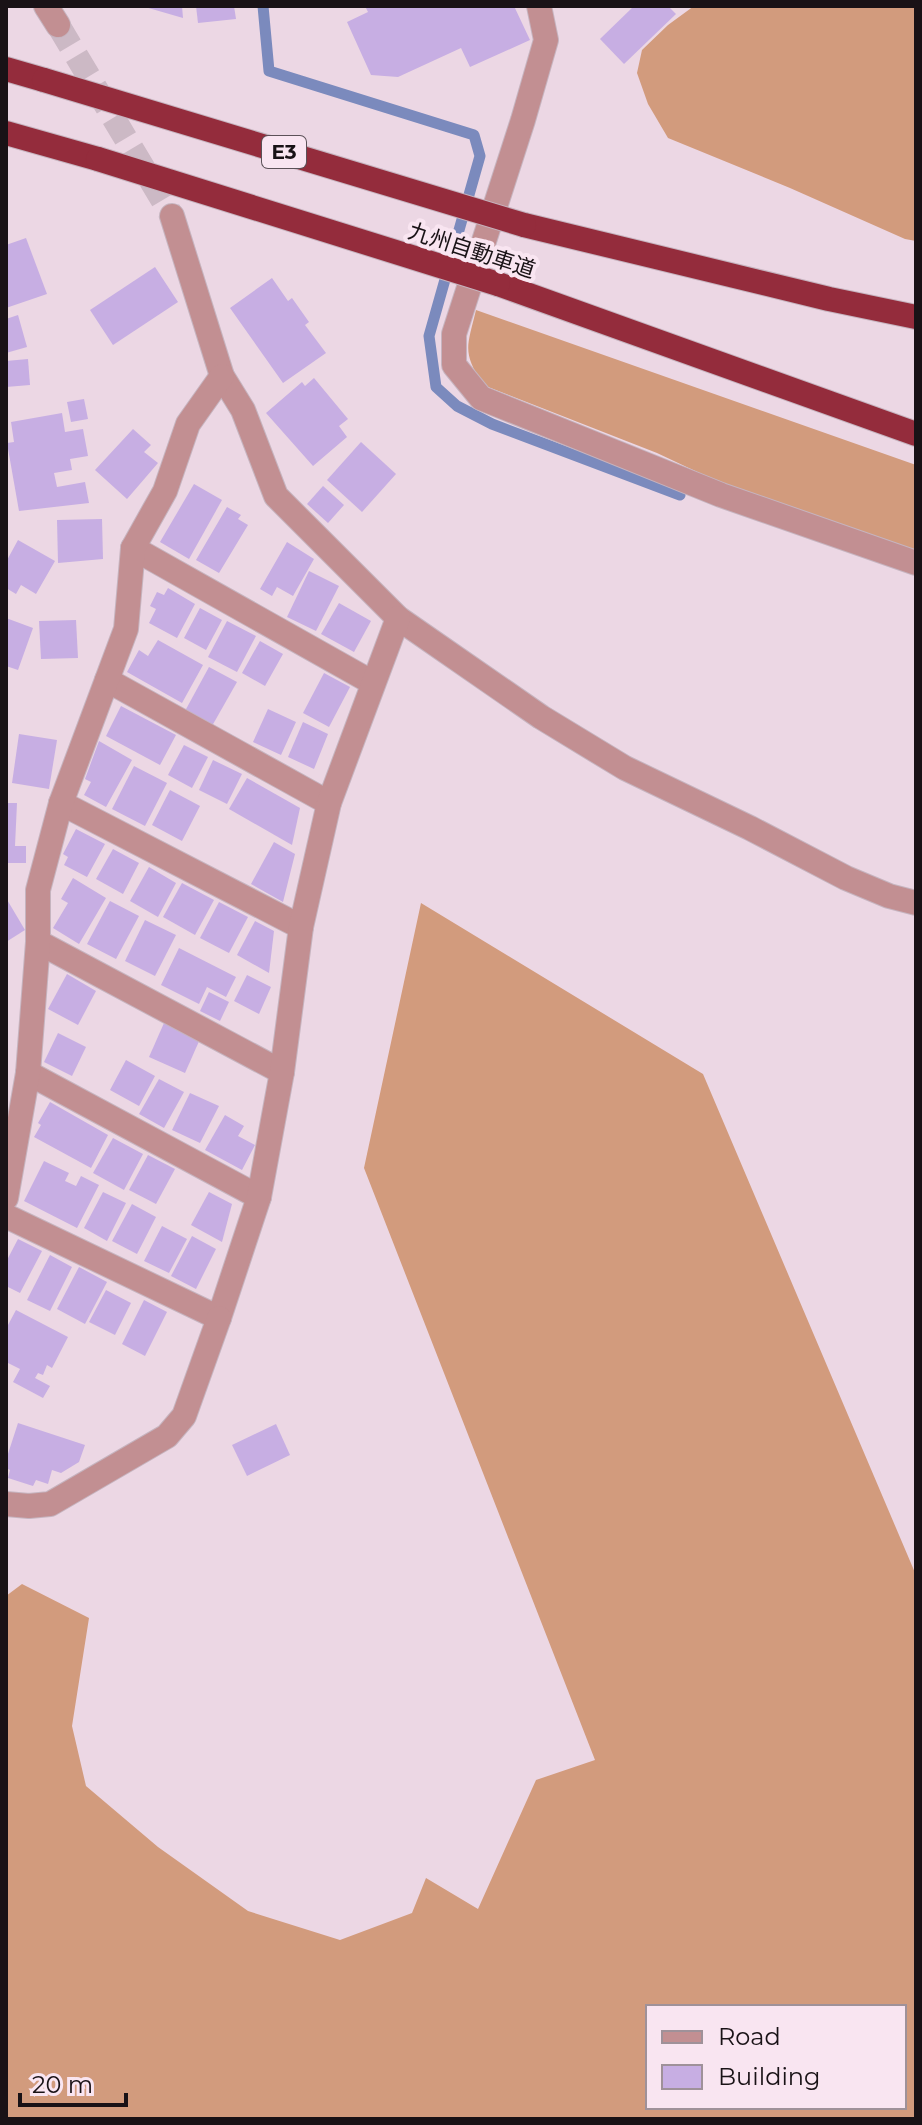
<svg xmlns="http://www.w3.org/2000/svg" width="922" height="2125" font-family="Montserrat,'Noto Sans JP',sans-serif">
<rect width="100%" height="100%" fill="#ecd7e4"/>
<g fill="#d29b7d" fill-rule="evenodd">
<polygon points="694,6 916,6 916,241 905,239 790,188 668,138 648,104 637,73 642,50 668,25"/>
<path d="M476,310l440,155v85l-187,-63 -72,-34 -174,-68c-21,-34 -16,-37 -7,-75z"/>
<path d="M421,903l282,171 213,501v544h-910v-523l16,-12 67,34 -17,108 14,60 72,61 90,64 92,29 72,-27 14,-35 52,31 58,-129 59,-20 -231,-592zM648,2007h256v100h-256z"/>
</g>
<g fill="none" stroke-linecap="round" stroke-linejoin="round">
<polyline stroke="#7b8abd" stroke-width="11" points="263,6 269,71 474,135 480,156 429,336 436,387 457,406 492,424 680,495"/>
</g>
<g fill="#c7aee3">
<polygon points="145,6 182,6 183,18 145,7"/>
<polygon points="196,6 234,6 236,19 198,23"/>
<polygon points="365,6 514,6 530,40 470,67 461,48 398,77 371,75 347,22 368,12"/>
<polygon points="634,6 668,6 676,14 624,64 600,39"/>
<polygon points="26,238 47,294 6,308 6,245"/>
<polygon points="155,267 178,302 113,345 90,310"/>
<polygon points="272,278 288,301 292,298 309,322 305,325 326,353 283,383 230,308"/>
<polygon points="18,315 27,347 6,353 6,319"/>
<polygon points="28,359 30,385 6,387 6,361"/>
<polygon points="314,378 348,419 339,426 347,437 313,466 266,413 302,382 305,386"/>
<polygon points="84,399 88,419 71,422 67,402"/>
<polygon points="62,413 65,432 83,429 88,456 70,459 72,470 54,473 57,487 85,482 89,503 19,511 7,443 14,442 11,422"/>
<polygon points="133,429 151,445 144,452 158,463 127,499 95,470"/>
<polygon points="361,442 396,474 362,512 327,480"/>
<polygon points="194,484 222,500 189,559 160,542"/>
<polygon points="323,486 344,505 328,523 307,504"/>
<polygon points="227,507 241,515 238,519 248,525 219,573 196,560"/>
<polygon points="102,519 103,559 58,563 57,520"/>
<polygon points="18,540 55,561 36,594 21,585 16,594 6,588 6,562"/>
<polygon points="287,542 314,559 293,596 277,587 272,596 260,589"/>
<polygon points="309,571 339,586 316,631 287,617"/>
<polygon points="168,588 195,604 177,638 149,623 156,609 150,606 157,592 164,595"/>
<polygon points="339,603 371,621 354,652 321,634"/>
<polygon points="200,608 222,620 206,650 184,638"/>
<polygon points="6,618 33,628 18,670 6,666"/>
<polygon points="76,620 78,658 41,659 39,621"/>
<polygon points="227,621 256,636 237,672 208,657"/>
<polygon points="158,640 203,665 182,703 127,672 139,650 148,656"/>
<polygon points="260,641 283,654 265,686 242,673"/>
<polygon points="209,667 237,682 212,726 185,711"/>
<polygon points="324,673 350,687 329,727 303,713"/>
<polygon points="121,706 176,735 160,765 106,736"/>
<polygon points="268,709 296,722 281,755 253,742"/>
<polygon points="303,722 328,734 314,769 288,757"/>
<polygon points="19,734 57,740 49,789 12,783"/>
<polygon points="99,741 132,760 106,807 84,795 91,782 85,779"/>
<polygon points="184,745 208,757 192,788 168,775"/>
<polygon points="213,760 242,774 227,804 199,790"/>
<polygon points="134,766 167,783 145,826 112,809"/>
<polygon points="247,778 300,808 292,845 229,809"/>
<polygon points="170,790 200,806 182,841 152,825"/>
<polygon points="6,803 17,803 15,846 26,846 26,863 6,863"/>
<polygon points="76,829 105,844 87,877 64,865 68,857 63,854"/>
<polygon points="274,842 295,854 283,902 251,884"/>
<polygon points="113,849 139,863 123,894 96,879"/>
<polygon points="149,867 176,883 158,917 130,901"/>
<polygon points="73,878 106,898 79,944 53,928 68,903 61,899"/>
<polygon points="182,883 214,900 195,935 163,917"/>
<polygon points="6,898 25,930 6,942"/>
<polygon points="110,901 139,916 116,959 87,944"/>
<polygon points="219,902 248,917 229,953 200,938"/>
<polygon points="145,920 176,935 155,976 125,961"/>
<polygon points="255,921 274,931 269,973 237,955"/>
<polygon points="179,948 236,977 226,997 207,987 199,1004 161,985"/>
<polygon points="67,974 96,991 78,1025 48,1009"/>
<polygon points="247,975 271,987 259,1014 234,1001"/>
<polygon points="209,992 229,1002 220,1021 200,1011"/>
<polygon points="164,1023 200,1039 185,1073 149,1057"/>
<polygon points="58,1033 86,1047 72,1076 44,1062"/>
<polygon points="126,1060 155,1076 139,1106 110,1090"/>
<polygon points="159,1079 184,1092 164,1128 139,1114"/>
<polygon points="190,1093 219,1106 200,1143 172,1130"/>
<polygon points="50,1102 108,1135 91,1168 34,1137 41,1125 38,1123"/>
<polygon points="225,1115 244,1126 238,1136 255,1145 242,1170 205,1150"/>
<polygon points="113,1138 143,1154 124,1190 93,1173"/>
<polygon points="148,1155 175,1169 156,1204 129,1190"/>
<polygon points="44,1161 69,1173 65,1181 76,1186 81,1176 99,1185 77,1228 24,1201"/>
<polygon points="103,1192 126,1203 107,1241 84,1228"/>
<polygon points="209,1192 232,1204 222,1242 191,1225"/>
<polygon points="132,1204 156,1217 137,1254 112,1241"/>
<polygon points="162,1226 187,1239 169,1273 144,1261"/>
<polygon points="192,1236 216,1249 196,1289 171,1276"/>
<polygon points="18,1239 42,1251 20,1293 6,1286 6,1262"/>
<polygon points="50,1255 72,1267 50,1311 27,1300"/>
<polygon points="79,1267 107,1282 85,1324 57,1309"/>
<polygon points="106,1290 131,1303 115,1335 89,1322"/>
<polygon points="144,1300 167,1312 145,1356 122,1344"/>
<polygon points="16,1310 68,1337 52,1368 47,1365 43,1375 38,1373 35,1378 50,1386 43,1398 13,1382 20,1369 6,1362 6,1324 8,1325"/>
<polygon points="18,1423 85,1445 79,1462 61,1473 52,1470 48,1484 36,1480 33,1486 8,1478 10,1470 6,1468 6,1460"/>
<polygon points="276,1424 290,1455 247,1476 232,1445"/>
</g>
<g fill="none" stroke-linecap="round" stroke-linejoin="round">
<polyline stroke="#ccb9c5" stroke-width="24" stroke-dasharray="24 12" stroke-linecap="butt" points="58,25 172,216"/>
<defs>
<g id="street">
<polyline points="46,6 58,25"/>
<polyline points="539,6 546,40 523,120 454,334 454,365 481,398 721,495 916,563"/>
<polyline points="172,216 222,376 243,410 276,496 398,618 541,717 625,768 750,828 846,878 889,896 916,903"/>
<polyline points="133,548 373,683"/>
<polyline points="107,680 329,803"/>
<polyline points="61,803 301,927"/>
<polyline points="38,942 282,1072"/>
<polyline points="28,1073 259,1197"/>
<polyline points="6,1198 28,1073 38,942 38,890 61,803 126,629 133,548 165,491 188,424 222,376"/>
<polyline points="6,1216 219,1318 259,1197 282,1072 301,927 329,803 398,618"/>
<polyline points="6,1504 29,1506 50,1504 167,1436 184,1416 219,1318"/>
</g>
<g id="highway">
<polyline points="6,69 44,80"/>
<polyline points="6,133 98,159"/>
<polyline points="524,225 829,299 916,317"/>
<polyline points="498,284 916,434"/>
</g>
</defs>
<use href="#street" stroke="#c6b4bf" stroke-width="26"/>
<use href="#highway" stroke="#c6b4bf" stroke-width="26"/>
<use href="#street" stroke="#c28f92" stroke-width="24"/>
<use href="#highway" stroke="#942c3c" stroke-width="24"/>
<defs>
<g id="highway-bridge">
<polyline points="44,80 524,225"/>
<polyline points="98,159 498,284"/>
</g>
</defs>
<use href="#highway-bridge" stroke="#c6b4bf" stroke-width="26" stroke-linecap="butt"/>
<use href="#highway-bridge" stroke="#942c3c" stroke-width="24"/>
</g>
<g text-anchor="middle" stroke-width="8" stroke-linejoin="round" paint-order="stroke">
<rect fill="#f9e5f1" stroke="#5c5158" stroke-width="2" x="262" y="136" width="44" height="32" rx="6"/>
<g font-size="20" font-weight="bold" fill="#191216">
<text x="284" y="159">E3</text>
</g>
<g font-size="22" fill="#191216" stroke="#f9e5f1">
<text transform="translate(472 250) rotate(18)" y="8">九州自動車道</text>
</g>
</g>
<rect width="922" height="2125" fill="none" stroke="#191216" stroke-width="16"/>
<rect x="646" y="2005" width="260" height="104" fill="#f9e5f1" stroke="#9f9199" stroke-width="2"/>
<rect x="662" y="2031" width="40" height="12" fill="#c28f92" stroke="#9f9199" stroke-width="2"/>
<text x="718" y="2045" font-size="24" fill="#191216">Road</text>
<rect x="662" y="2065" width="40" height="24" fill="#c7aee3" stroke="#9f9199" stroke-width="2"/>
<text x="718" y="2085" font-size="24" fill="#191216">Building</text>
<path d="M20 2093v12h106v-12" fill="none" stroke="#191216" stroke-width="4"/>
<text x="32" y="2093" font-size="24" fill="#191216" stroke="#f9e5f1" stroke-width="6" paint-order="stroke">20 m</text>
</svg>
